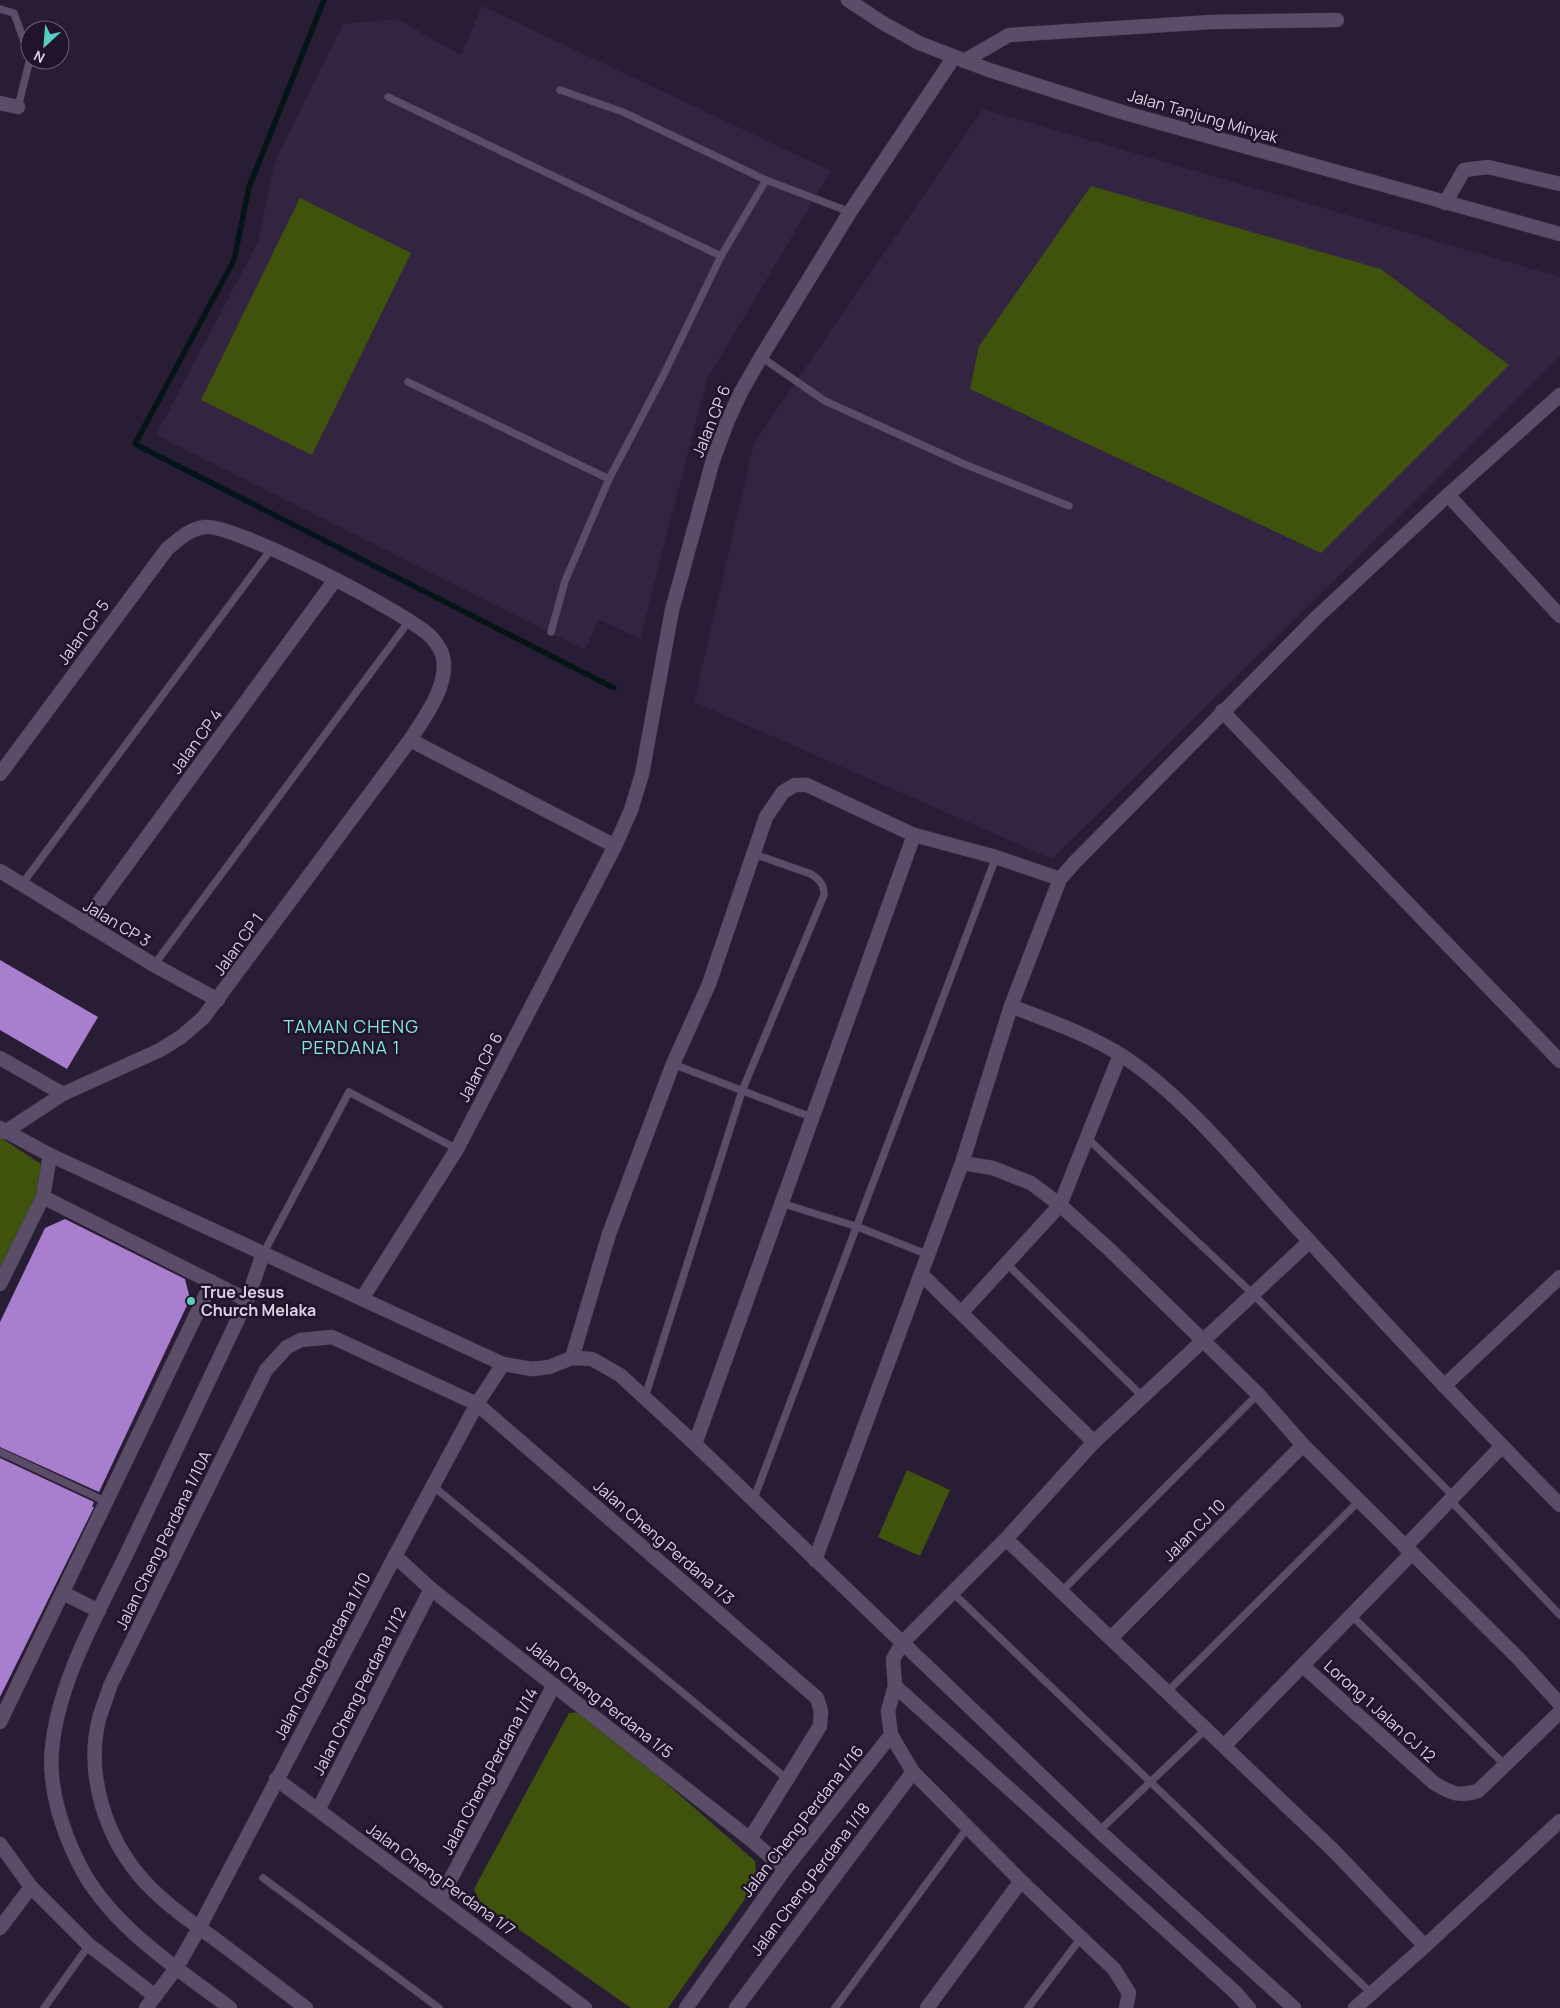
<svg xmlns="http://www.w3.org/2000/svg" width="1560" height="2008" font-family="Manrope,sans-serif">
<rect width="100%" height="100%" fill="#291d35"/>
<g fill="#332441">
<polygon points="482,6 831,171 707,379 640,639 599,619 585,650 156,435 258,242 274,164 343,24 397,19 461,55"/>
<polygon points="983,109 1560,277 1560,357 1052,859 694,702 754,443"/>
</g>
<g fill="#3f530c">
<polygon points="1091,186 1381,269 1509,365 1321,553 970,389 979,346"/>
<polygon points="300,198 411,253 312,455 201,400"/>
<polygon points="0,1137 53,1172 0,1279"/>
<polygon points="907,1470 950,1490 920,1556 878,1537"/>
<polygon points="585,1712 755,1861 757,1882 668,2008 631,2008 480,1902 474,1889 569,1713"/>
</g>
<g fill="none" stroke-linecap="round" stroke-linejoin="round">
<polyline stroke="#041519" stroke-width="5.5" points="324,0 249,187 234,260 135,444 614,688"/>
</g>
<g fill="#a87ecf">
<polygon points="0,960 98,1017 67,1069 0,1030"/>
<polygon points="65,1219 185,1279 190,1299 99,1492 0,1447 0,1322 45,1228"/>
<polygon points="0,1458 94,1502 92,1507 94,1507 0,1697"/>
</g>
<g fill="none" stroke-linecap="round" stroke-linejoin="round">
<defs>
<g id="service">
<polyline points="0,9 14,13 30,58"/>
<polyline points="560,90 623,112 766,180 850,212"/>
<polyline points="388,97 721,256"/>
<polyline points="18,107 30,59"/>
<polyline points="761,357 825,401 964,464 1069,506"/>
<polyline points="408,382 609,479"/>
<polyline points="551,632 565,581 609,479 663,376 721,256 766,180"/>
<polyline points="22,884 272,548"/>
<polyline points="154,965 409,621"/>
<polyline points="673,1064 811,1117"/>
<polyline points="1087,1138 1253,1294 1453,1496"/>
<polyline points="781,1203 858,1227 929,1255"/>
<polyline points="263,1254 349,1092 457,1149"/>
<polyline points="1007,1264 1141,1395"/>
<path d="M645,1397l97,-306 82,-196c0,-11 -4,-15 -13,-21l-57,-20"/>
<polyline points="0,1452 107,1502"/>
<polyline points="433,1486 787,1779"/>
<polyline points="1449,1499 1560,1615"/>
<polyline points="753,1501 996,857"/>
<polyline points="1061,1592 1258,1394"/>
<polyline points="953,1593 1372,1994"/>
<polyline points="1351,1615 1505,1765"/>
<polyline points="1167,1692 1358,1502"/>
<polyline points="1099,1831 1206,1729"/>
<polyline points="263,1878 439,2008"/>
<polyline points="44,2008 89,1945"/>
<polyline points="835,2008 968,1827"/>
<polyline points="1028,2008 1080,1939"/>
</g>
<g id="minor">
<polyline points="964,61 1009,35 1212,22 1337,20"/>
<polyline points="0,103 18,107"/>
<polyline points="1445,203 1464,170 1488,167 1560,184"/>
<polyline points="1448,495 1560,616"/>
<polyline points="1222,711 1560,1061"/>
<polyline points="410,740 615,846"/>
<path d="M0,774l167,-225c12,-10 22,-20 38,-22 28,-4 207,88 227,111 4,4 10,14 11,19 6,29 -19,61 -33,83l-207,278 -22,19 -21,13 -97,44 -58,38"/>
<polyline points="0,871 154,965 218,1000"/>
<polyline points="84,923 335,580"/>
<path d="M1011,1006c43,17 89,32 126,60 60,44 114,113 165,167 84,92 170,183 258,272"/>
<polyline points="0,1058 63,1094"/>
<polyline points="0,1128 50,1155 503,1364 532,1369 549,1367 572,1358 592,1359 620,1375 695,1444 1099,1831 1294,2008"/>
<polyline points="962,1163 993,1168 1013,1176 1031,1183 1060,1205 1110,1250 1258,1394 1303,1445 1517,1657 1560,1704"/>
<polyline points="43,1197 247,1300"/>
<polyline points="922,1275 1094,1442"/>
<polyline points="0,1284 43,1197 50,1155"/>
<polyline points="363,1297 457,1149 615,846 631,810 642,774 672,610 713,460 728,420 741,392 761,357 850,212 954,57"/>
<polyline points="962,1312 1060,1205 1120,1055"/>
<polyline points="572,1358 609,1234 673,1064 709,984 766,817 783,792 795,785 807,785 914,835 996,857 1060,879"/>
<polyline points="1444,1386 1560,1277"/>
<polyline points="695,1444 914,835"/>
<polyline points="1006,1539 1332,1849 1425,1946"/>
<polyline points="1405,1547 1502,1446"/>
<polyline points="395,1556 431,1589 750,1839 785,1869"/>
<polyline points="815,1560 962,1163 1011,1006 1060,879 1074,863 1317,617 1448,495 1560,395"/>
<polyline points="63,1593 99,1611"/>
<polyline points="1111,1638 1303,1445"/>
<path d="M1303,1666l131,117c16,10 25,14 44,8l82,-79"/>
<polyline points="895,1686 1235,1992 1249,2008"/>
<polyline points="0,1722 212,1282"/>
<polyline points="891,1735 913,1772 1021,1881 1114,1969 1129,1993 1126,2008"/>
<polyline points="1224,1746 1412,1553"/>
<polyline points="276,1779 585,2008"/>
<polyline points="318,1810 431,1589"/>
<polyline points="0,1844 31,1887 89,1945 155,1996"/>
<polyline points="440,1899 554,1685"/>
<polyline points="0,1928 31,1887"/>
<polyline points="146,2008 177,1967 199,1928 395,1556 477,1404 503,1364"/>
<path d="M230,2008c-54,-41 -120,-82 -151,-144 -17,-34 -31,-77 -27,-115 6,-67 46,-136 75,-196 40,-84 80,-169 120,-253l16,-46"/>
<path d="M306,2008c-30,-23 -61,-46 -91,-69 -24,-17 -51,-36 -71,-58 -38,-42 -59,-106 -45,-162 3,-11 8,-22 11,-33l156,-316 21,-23 14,-7 31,-3 145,67 340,294 4,13 -1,15 -70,113"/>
<polyline points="686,2008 785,1869 891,1735 888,1711 895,1686 893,1659 903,1642 1006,1539 1094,1442 1309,1242"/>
<polyline points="736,2008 913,1772"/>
<polyline points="927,2008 1021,1881"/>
<polyline points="1355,2008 1425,1946 1560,1821"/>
</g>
<polyline id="secondary" points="848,0 883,23 919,43 989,70 1125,113 1560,234"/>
</defs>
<use href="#service" stroke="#42374c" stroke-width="8"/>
<use href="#minor" stroke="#42374c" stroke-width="15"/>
<use href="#secondary" stroke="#42374c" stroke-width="15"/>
<use href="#service" stroke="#5b4d68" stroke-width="7"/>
<use href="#minor" stroke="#5b4d68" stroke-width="14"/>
<use href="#secondary" stroke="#5b4d68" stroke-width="14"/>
</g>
<circle fill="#58cec0" stroke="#20132a" stroke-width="2" cx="191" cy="1301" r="5"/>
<g text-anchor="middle" stroke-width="5" stroke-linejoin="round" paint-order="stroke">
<g font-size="16" fill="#dad2e2" stroke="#20132a">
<text transform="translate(1203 116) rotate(16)" y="6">Jalan Tanjung Minyak</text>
<text transform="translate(711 421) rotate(-68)" y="6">Jalan CP 6</text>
<text transform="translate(83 632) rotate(-54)" y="6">Jalan CP 5</text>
<text transform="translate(196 741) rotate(-54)" y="6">Jalan CP 4</text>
<text transform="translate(117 923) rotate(31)" y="6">Jalan CP 3</text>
<text transform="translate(238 944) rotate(-54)" y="6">Jalan CP 1</text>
<text transform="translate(480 1067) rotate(-62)" y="6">Jalan CP 6</text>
<text transform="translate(1194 1530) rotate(-45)" y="6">Jalan CJ 10</text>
<text transform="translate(163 1540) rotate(-64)" y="6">Jalan Cheng Perdana 1/10A</text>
<text transform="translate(664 1542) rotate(41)" y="6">Jalan Cheng Perdana 1/3</text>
<text transform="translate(322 1656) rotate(-62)" y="6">Jalan Cheng Perdana 1/10</text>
<text transform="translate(359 1691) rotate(-63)" y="6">Jalan Cheng Perdana 1/12</text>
<text transform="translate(600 1699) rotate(38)" y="6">Jalan Cheng Perdana 1/5</text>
<text transform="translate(1380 1711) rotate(42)" y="6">Lorong 1 Jalan CJ 12</text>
<text transform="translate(489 1771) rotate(-62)" y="6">Jalan Cheng Perdana 1/14</text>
<text transform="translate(802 1821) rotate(-52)" y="6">Jalan Cheng Perdana 1/16</text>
<text transform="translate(441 1879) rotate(36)" y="6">Jalan Cheng Perdana 1/7</text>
<text transform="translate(810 1879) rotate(-53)" y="6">Jalan Cheng Perdana 1/18</text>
</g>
<g font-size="16" font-weight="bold" fill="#dad2e2" stroke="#20132a" text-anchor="start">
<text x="201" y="1298">True Jesus<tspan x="201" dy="18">Church Melaka</tspan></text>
</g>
<g font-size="18" letter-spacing="1" fill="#81eadd" stroke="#20132a">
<text x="351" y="1033">TAMAN CHENG<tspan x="351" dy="21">PERDANA 1</tspan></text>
</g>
</g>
<g transform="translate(45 45) rotate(206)"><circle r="24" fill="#20132a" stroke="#6a5f74"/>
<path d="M0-4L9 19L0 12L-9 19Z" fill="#58cec0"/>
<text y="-8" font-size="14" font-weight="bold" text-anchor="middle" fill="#dad2e2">N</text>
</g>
</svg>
